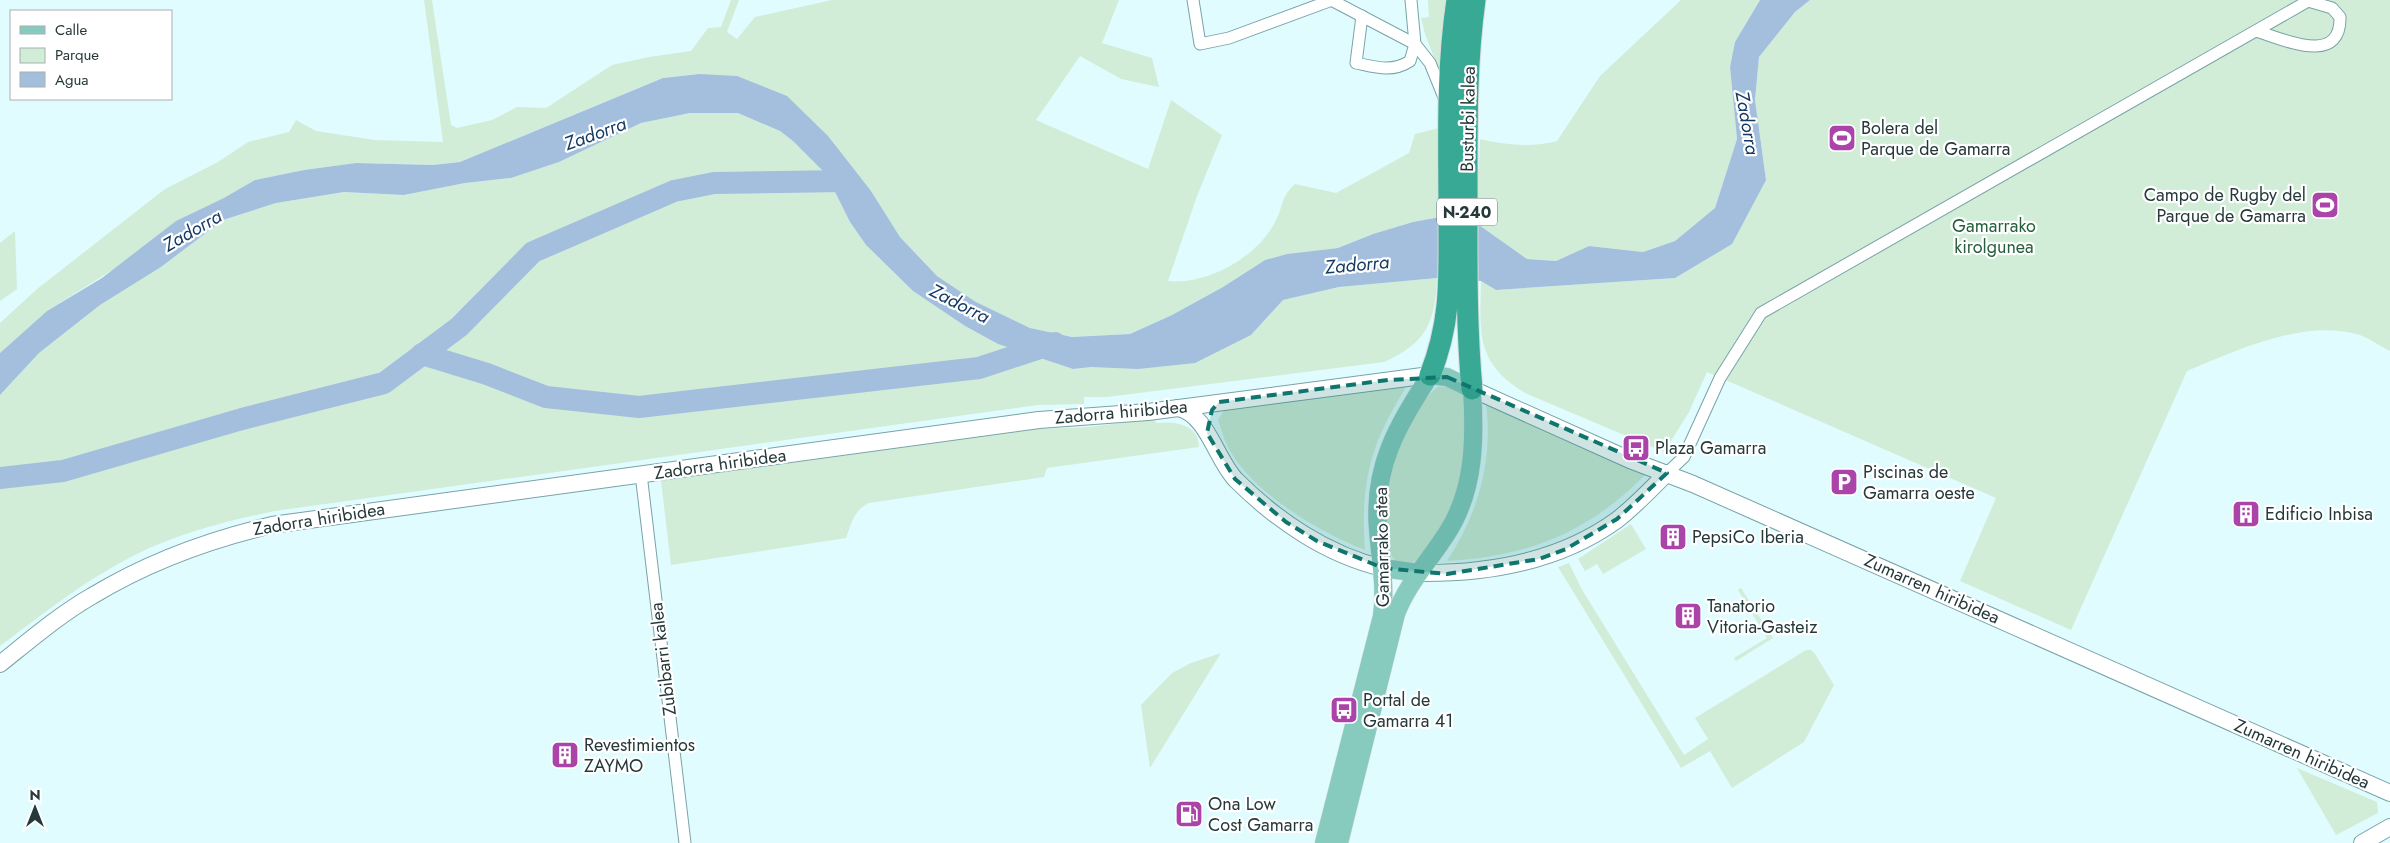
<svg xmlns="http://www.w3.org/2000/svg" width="2390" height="843" font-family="Jost,sans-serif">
<rect width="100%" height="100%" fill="#e1fcff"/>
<g fill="#d1edd8">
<path d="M424,0h8l19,125 6,3 35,-8 25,-13 29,1 66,-43 37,-8 42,-6 17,-23 13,-1 10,-27h8l-12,32 10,7 18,-22 77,-17h287l-17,43 50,15 7,29 -38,-8 -41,-23 -44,64 112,49 23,-69 51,35 -25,61 -29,85c39,4 87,-23 106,-57 10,-17 5,-25 21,-40l41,9 73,-40 6,-19 24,-6 -1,49 41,-8 1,-30c25,6 52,9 77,2l43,-65 81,-76h79l-25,42 -5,25 7,72 -22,69 -40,33 -32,11 -54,-6 -33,15 -29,-2 -65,-46 -49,9 -40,12 -35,14 -51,6 -22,6 -42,27 -51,28 -42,19 -58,3 -42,-9 -54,-26 -39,-26 -37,-39 -29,-46 -172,-117 -36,4 -203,84 -27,3 -77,-2 -52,7 -49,10 -208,131 -47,42v-30l37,-34 128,-100 53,-27 30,-20 41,-10 7,-12 20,11 59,9 68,2z"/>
<polygon points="1428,0 1446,0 1441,44 1440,73 1425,34 1421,18 1429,17"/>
<path d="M1810,0h580v351c-12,-6 -25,-16 -38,-18 -52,-12 -118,18 -165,38l-116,259 -111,-49 36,-83 -289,-126 -18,40 -25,40 -139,-59c-50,-31 -45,-59 -44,-112l15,9 179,-12 91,-98 -11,-80 4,-43 36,-45z"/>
<path d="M690,113h48l42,18 13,10 33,33 24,48 16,23 47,46 52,35 33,18 75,25 19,-2 159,-32 32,-35 56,-13 98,-9c-2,44 -10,65 -53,84l-277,35h-23v7l-46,1 -763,106c-48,10 -97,22 -142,45 -48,24 -90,58 -133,90v-251l39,-42 61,-48 61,-38 62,-47 53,-17 68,-11 60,3 61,-12 46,-5 48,-16 82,-39z"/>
<polygon points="15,231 17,289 0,301 0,243"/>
<path d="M1408,384c-37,58 -48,97 -43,166 -46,-18 -112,-57 -136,-101 -5,-9 -8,-20 -11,-29l5,-8 6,-5z"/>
<path d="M1438,387c9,-1 23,2 26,11 6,18 -2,80 -9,98 -7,20 -17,36 -29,52 -4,5 -7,12 -13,14 -9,5 -21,-2 -24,-11 -13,-47 4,-102 30,-141 6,-9 10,-17 19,-23z"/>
<path d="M1486,402l155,69 4,4c-57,58 -119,82 -198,86 32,-49 46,-100 39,-159z"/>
<path d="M1155,419l1,4c18,-2 43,1 43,24l-152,21 -3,9 -175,26c-16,8 -17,20 -23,35l-175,27 -10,-84 377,-52 50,-2z"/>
<polygon points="1631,524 1646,549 1603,574 1597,564 1585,571 1578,559"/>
<polygon points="1569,563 1581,588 1684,755 1708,739 1695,718 1806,650 1811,650 1815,654 1834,685 1804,742 1732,788 1710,751 1681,768 1558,567"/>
<polygon points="1741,588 1773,638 1736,661 1734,658 1767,638 1738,590"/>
<polygon points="1221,653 1150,768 1141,705 1172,673 1191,663"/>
<polygon points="2297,768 2377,802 2378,813 2336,835"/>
</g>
<polygon fill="#a4bede" points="1760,0 1810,0 1795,12 1759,57 1755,100 1766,180 1732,244 1675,278 1496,290 1481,281 1437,278 1339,287 1283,300 1251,335 1195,363 1138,369 1092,367 1073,369 998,344 965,326 913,291 866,245 850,222 826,174 793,141 780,131 738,113 690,113 641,123 559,162 511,178 465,183 404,195 344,192 276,203 223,220 161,267 100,305 39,353 0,395 0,353 47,311 102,278 176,221 224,198 255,180 304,170 356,163 433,165 460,162 663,78 699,74 737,76 787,96 828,136 871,191 900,237 937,276 976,302 1030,328 1072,337 1130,334 1172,315 1223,287 1265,260 1287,254 1338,248 1373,234 1413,222 1462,213 1527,259 1556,261 1589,246 1643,252 1675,241 1715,208 1737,139 1730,67 1735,42"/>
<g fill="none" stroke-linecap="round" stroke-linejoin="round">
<g stroke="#a4bede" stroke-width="22">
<polyline points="422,354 487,374 546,397 639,407 979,368 1055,343"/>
<polyline points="0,478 63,471 242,419 384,383 459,327 533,252 674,191 714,183 845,181"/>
</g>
<defs>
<g id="street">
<polyline points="1193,0 1200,44 1229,38 1332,0"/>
<polyline points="1331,0 1415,44 1430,63 1445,100"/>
<path d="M1362,16l-6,47c19,4 36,10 54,-2l5,-17 -4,-44"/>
<path d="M1667,473l17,-16 36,-79 41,-65 547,-312 24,7 8,9c1,50 -57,22 -84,14"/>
<polyline points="641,474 685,843"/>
</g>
<g id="secondary">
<polyline points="1472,389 1630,460 1693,484 2390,793"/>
<path d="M1178,408c29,6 38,51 58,72 40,40 91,75 147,88"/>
<path d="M1418,573c71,1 141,-11 199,-53 18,-14 34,-31 50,-47"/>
<path d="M0,664c30,-24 59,-49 92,-68 56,-34 116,-56 180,-71l767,-105 109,-8 282,-37"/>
<polyline points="2362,843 2390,827"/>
</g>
<g id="primary">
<polyline points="1383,568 1418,573"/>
<path d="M1324,843l58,-227c4,-31 -2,-57 -4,-88 -5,-63 20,-102 52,-153l17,2 25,12c3,49 3,101 -25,144 -17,27 -40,51 -51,81l-57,229"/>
</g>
<g id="highway">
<path d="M1430,375c22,-55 19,-99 19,-158 0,-72 -3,-145 8,-217"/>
<path d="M1472,389c-6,-65 -5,-130 -5,-195 0,-64 -1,-130 8,-194"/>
</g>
</defs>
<use href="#street" stroke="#78a3a7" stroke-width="13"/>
<use href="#secondary" stroke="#78a3a7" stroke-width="18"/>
<use href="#primary" stroke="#d8dbdc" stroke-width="19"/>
<use href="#highway" stroke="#d8dbdc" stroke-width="23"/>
<use href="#street" stroke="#fff" stroke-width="11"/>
<use href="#secondary" stroke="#fff" stroke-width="16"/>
<use href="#primary" stroke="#87cbbf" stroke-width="18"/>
<use href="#highway" stroke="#37a994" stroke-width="21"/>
</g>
<path fill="#0f766e" fill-opacity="0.2" stroke="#0f766e" stroke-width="4" stroke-dasharray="10 6" stroke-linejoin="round" d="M1447,377l220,96 -50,46 -51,30 -27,10 -92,15 -64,-6 -66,-27 -31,-19 -51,-43 -28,-46 5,-23 7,-8 169,-22z"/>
<defs>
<symbol id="stadium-square" viewBox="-11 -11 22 22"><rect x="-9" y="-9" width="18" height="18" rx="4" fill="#aa44a8" stroke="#fff"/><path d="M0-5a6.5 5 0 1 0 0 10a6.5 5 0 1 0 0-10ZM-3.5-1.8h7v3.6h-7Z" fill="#fff"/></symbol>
<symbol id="bus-square" viewBox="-11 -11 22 22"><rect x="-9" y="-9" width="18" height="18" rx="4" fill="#aa44a8" stroke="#fff"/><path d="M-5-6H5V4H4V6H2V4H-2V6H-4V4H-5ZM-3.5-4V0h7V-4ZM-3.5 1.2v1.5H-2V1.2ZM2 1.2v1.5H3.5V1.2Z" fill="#fff"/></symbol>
<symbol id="parking-square" viewBox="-11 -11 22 22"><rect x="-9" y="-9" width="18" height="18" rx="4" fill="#aa44a8" stroke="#fff"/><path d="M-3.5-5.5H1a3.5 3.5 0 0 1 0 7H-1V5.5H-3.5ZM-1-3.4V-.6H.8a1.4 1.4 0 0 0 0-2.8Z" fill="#fff"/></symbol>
<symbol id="building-square" viewBox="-11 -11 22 22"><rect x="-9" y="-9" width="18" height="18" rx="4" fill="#aa44a8" stroke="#fff"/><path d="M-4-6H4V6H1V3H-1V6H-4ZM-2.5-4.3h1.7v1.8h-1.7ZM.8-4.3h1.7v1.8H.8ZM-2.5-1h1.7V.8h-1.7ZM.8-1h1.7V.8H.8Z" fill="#fff"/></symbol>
<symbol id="fuel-square" viewBox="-11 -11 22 22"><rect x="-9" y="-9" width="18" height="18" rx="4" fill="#aa44a8" stroke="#fff"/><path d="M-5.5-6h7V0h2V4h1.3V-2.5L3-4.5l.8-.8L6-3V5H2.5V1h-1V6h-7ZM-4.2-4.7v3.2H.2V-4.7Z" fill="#fff"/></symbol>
</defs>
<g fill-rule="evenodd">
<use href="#stadium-square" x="1826" y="122" width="32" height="32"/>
<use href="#stadium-square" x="2309" y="189" width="32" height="32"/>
<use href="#bus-square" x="1620" y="432" width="32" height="32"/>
<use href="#parking-square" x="1828" y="466" width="32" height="32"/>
<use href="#building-square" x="2230" y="498" width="32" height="32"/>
<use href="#building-square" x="1657" y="521" width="32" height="32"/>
<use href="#building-square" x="1672" y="600" width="32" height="32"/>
<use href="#bus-square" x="1328" y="694" width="32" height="32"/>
<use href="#building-square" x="549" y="739" width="32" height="32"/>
<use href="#fuel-square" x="1173" y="798" width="32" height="32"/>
</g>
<g text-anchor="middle" stroke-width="4.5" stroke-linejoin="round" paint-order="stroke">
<rect fill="#fff" stroke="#677475" stroke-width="1" x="1437" y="198.5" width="60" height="27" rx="4"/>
<g font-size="16" font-weight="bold" fill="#26393a">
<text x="1467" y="218">N-240</text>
</g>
<g font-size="18" fill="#26393a" stroke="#fff">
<text transform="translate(1468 119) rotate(-89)" y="6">Busturbi kalea</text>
<text transform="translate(1121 412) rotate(-5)" y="6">Zadorra hiribidea</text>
<text transform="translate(720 464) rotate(-8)" y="6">Zadorra hiribidea</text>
<text transform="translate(319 519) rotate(-9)" y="6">Zadorra hiribidea</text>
<text transform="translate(1382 547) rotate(-91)" y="6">Gamarrako atea</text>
<text transform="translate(1932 589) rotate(24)" y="6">Zumarren hiribidea</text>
<text transform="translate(663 659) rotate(-97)" y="6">Zubibarri kalea</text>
<text transform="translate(2302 754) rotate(24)" y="6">Zumarren hiribidea</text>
</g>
<g font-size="18" fill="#26393a" stroke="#fff" text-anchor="start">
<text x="1861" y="134">Bolera del<tspan x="1861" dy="21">Parque de Gamarra</tspan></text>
<text x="2306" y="201" text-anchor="end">Campo de Rugby del<tspan x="2306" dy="21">Parque de Gamarra</tspan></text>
<text x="1655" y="454">Plaza Gamarra</text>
<text x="1863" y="478">Piscinas de<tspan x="1863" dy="21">Gamarra oeste</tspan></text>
<text x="2265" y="520">Edificio Inbisa</text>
<text x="1692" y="543">PepsiCo Iberia</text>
<text x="1707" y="612">Tanatorio<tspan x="1707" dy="21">Vitoria-Gasteiz</tspan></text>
<text x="1363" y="706">Portal de<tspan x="1363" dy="21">Gamarra 41</tspan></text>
<text x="584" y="751">Revestimientos<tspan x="584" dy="21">ZAYMO</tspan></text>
<text x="1208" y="810">Ona Low<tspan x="1208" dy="21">Cost Gamarra</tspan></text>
</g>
<g font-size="18" fill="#265f3b" stroke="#fff">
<text x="1994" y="232">Gamarrako<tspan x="1994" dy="21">kirolgunea</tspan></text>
</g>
<g font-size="19" font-style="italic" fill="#153a63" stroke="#fff">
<text transform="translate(1748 123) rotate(80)" y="7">Zadorra</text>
<text transform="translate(595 133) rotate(-20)" y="7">Zadorra</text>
<text transform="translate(192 230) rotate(-30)" y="7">Zadorra</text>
<text transform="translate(1357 264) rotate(-5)" y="7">Zadorra</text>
<text transform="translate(960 303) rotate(27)" y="7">Zadorra</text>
</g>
</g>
<rect x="10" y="10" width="162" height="90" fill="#ffffff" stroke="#a8b0b0"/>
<rect x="20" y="26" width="25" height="8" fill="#87cbbf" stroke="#a8b0b0"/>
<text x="55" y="35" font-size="15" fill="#26393a">Calle</text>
<rect x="20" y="48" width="25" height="15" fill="#d1edd8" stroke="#a8b0b0"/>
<text x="55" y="60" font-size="15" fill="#26393a">Parque</text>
<rect x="20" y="72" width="25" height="15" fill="#a4bede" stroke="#a8b0b0"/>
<text x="55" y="85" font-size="15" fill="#26393a">Agua</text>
<g transform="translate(35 808)" stroke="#ffffff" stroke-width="4" paint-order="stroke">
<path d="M0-4L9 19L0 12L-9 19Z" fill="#26393a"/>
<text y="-8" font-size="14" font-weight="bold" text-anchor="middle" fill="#26393a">N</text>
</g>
</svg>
